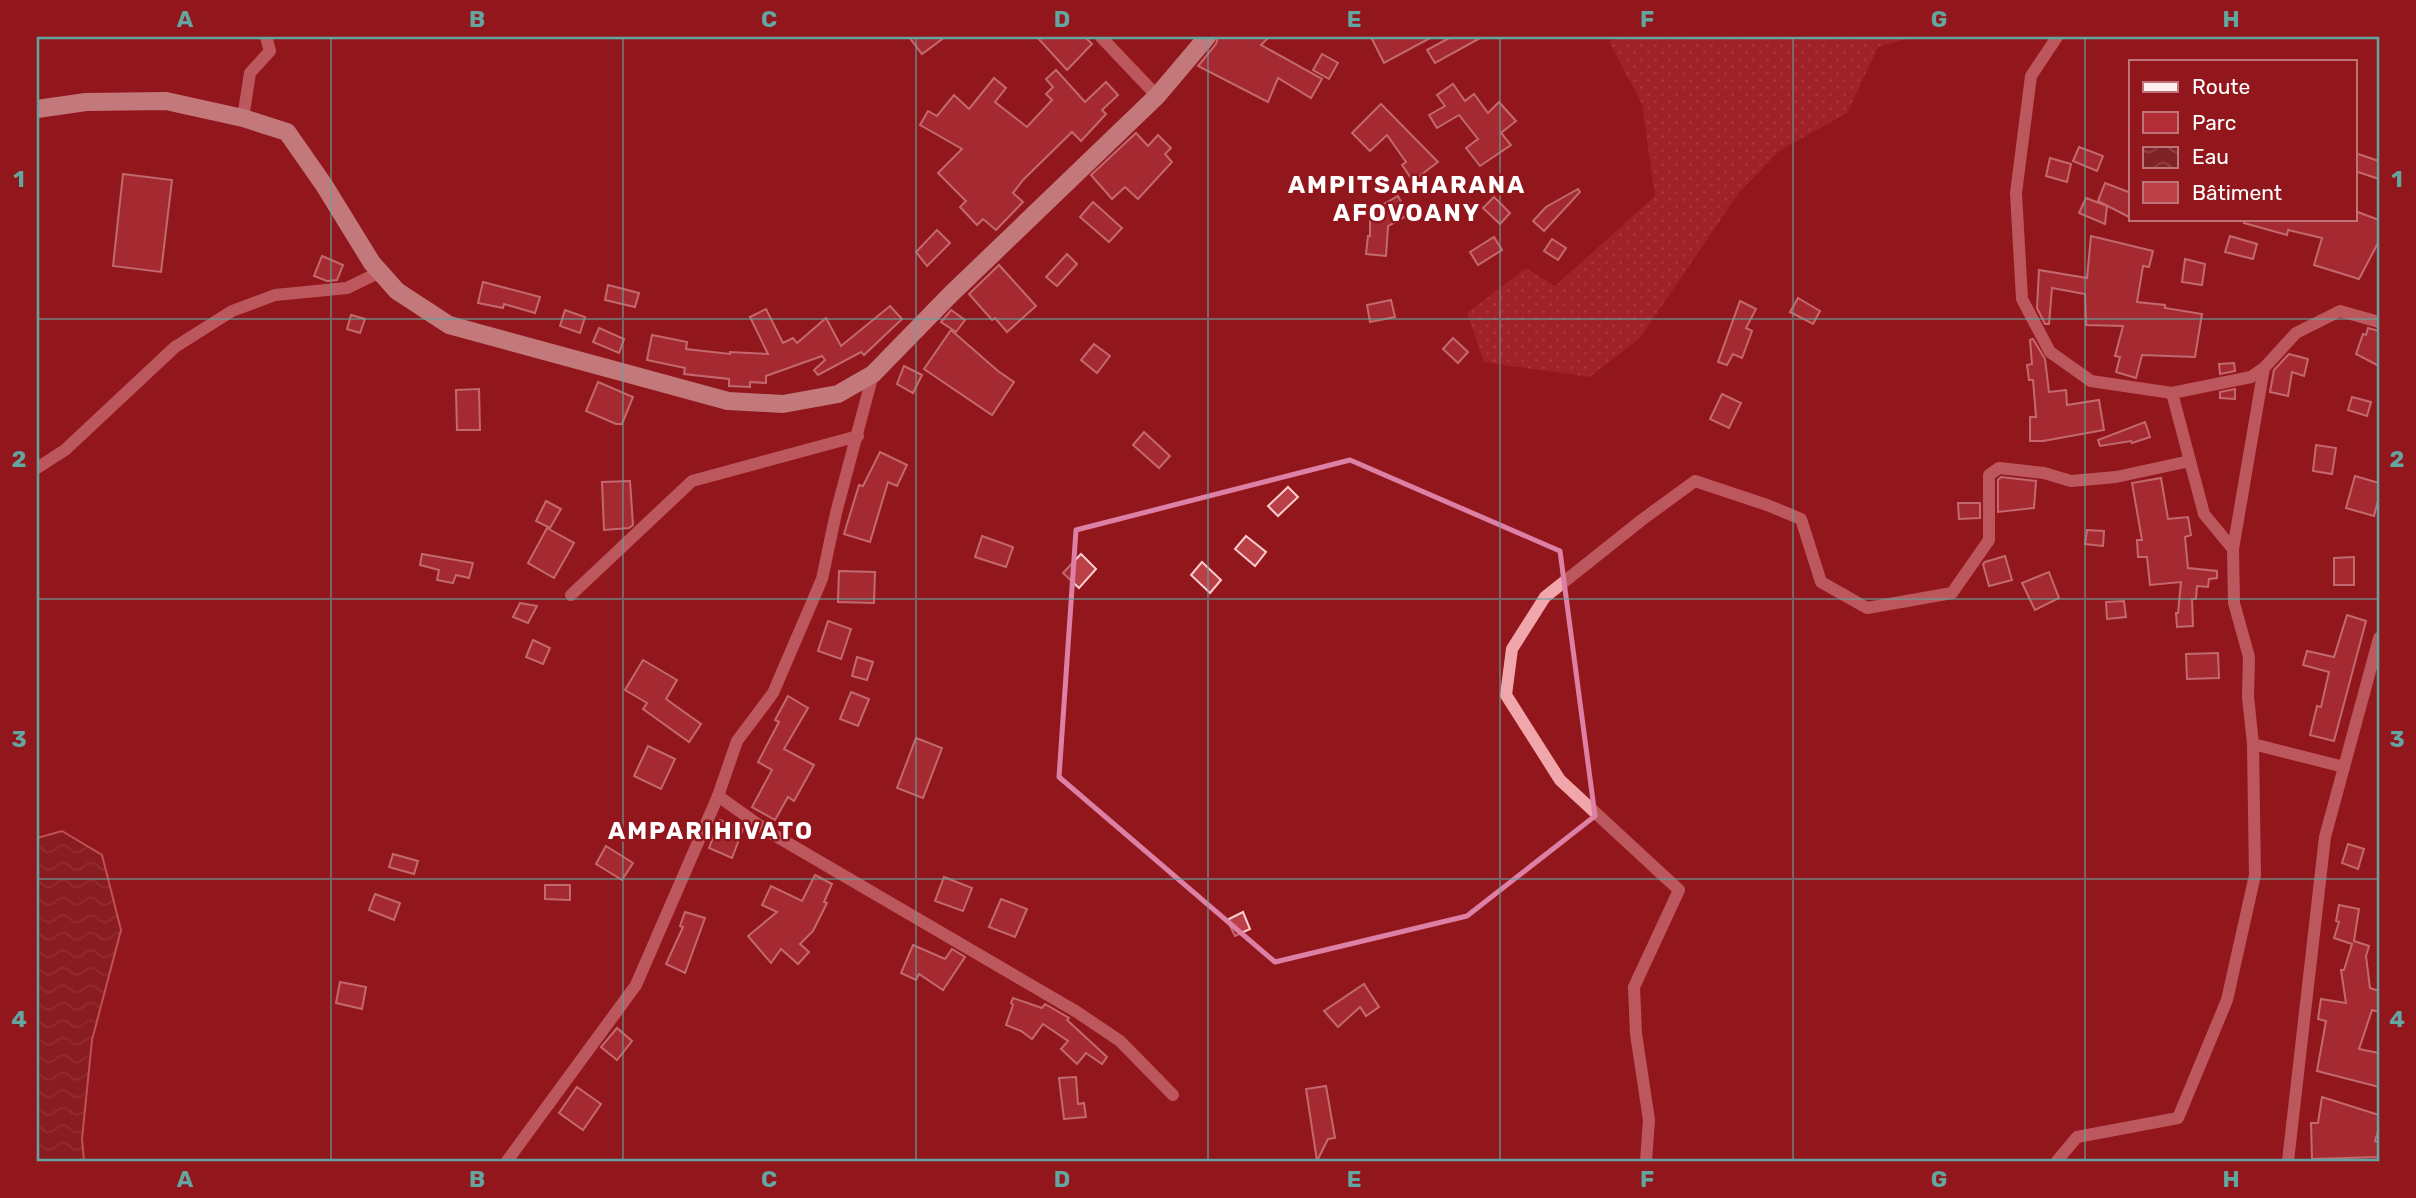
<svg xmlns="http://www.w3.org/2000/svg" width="2416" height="1198" font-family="Rubik,sans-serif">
<defs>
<pattern id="green-dots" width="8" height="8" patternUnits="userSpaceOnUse" patternTransform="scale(1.75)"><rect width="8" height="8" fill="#b22d35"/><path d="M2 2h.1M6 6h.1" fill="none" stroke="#c1575d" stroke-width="1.8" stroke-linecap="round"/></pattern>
<pattern id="water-waves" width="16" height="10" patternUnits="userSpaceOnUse" patternTransform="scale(1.75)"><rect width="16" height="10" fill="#7f2327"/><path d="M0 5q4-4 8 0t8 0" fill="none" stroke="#924447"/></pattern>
</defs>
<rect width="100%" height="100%" fill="#92171d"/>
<polygon fill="url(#green-dots)" points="1616,37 1914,37 1878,47 1847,113 1779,151 1738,194 1640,338 1590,377 1484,362 1467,313 1526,268 1555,286 1655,196 1642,104 1609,42"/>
<polygon fill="url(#water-waves)" stroke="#f3989f" stroke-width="2" points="62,831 102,855 121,930 92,1040 82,1139 84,1161 37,1161 37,838"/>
<g fill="#ba3f47" stroke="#fbcdd0" stroke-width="2">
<polygon points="909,37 945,37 922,54"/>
<polygon points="1037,37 1085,37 1092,44 1067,70"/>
<polygon points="1218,37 1269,37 1261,45 1322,79 1311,98 1278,78 1268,102 1198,66 1216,44"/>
<polygon points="1371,37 1432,37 1384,63"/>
<polygon points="1451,37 1482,37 1435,63 1427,50"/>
<polygon points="1322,54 1338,63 1329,79 1313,70"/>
<polygon points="1056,70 1085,102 1106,82 1118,95 1102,110 1106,114 1081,141 1072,132 1023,180 1013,193 1023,202 996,230 983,219 977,225 960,207 966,201 938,173 962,149 920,125 928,111 937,116 954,95 969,109 994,78 1006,88 995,102 1027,127 1052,100 1046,94 1053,87 1046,79"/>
<polygon points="1453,84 1465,101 1474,94 1488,113 1499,102 1516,121 1501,133 1511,145 1480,166 1466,148 1478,139 1459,115 1437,128 1429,115 1445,106 1437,95"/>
<polygon points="1381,104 1438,162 1413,181 1402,165 1406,162 1387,135 1370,151 1352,133"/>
<polygon points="1136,133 1148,146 1158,135 1171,148 1165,154 1172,162 1138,199 1125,187 1112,199 1091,175"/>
<polygon points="2079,147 2103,156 2097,171 2073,161"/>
<polygon points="2355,153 2379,161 2379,179 2355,171"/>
<polygon points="2050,158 2071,164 2067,182 2046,176"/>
<polygon points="123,174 172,180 161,272 113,266"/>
<polygon points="2105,183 2131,193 2131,218 2098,201"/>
<polygon points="1578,189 1580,192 1544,231 1533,221 1546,207"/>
<polygon points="1398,196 1408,215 1388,226 1386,256 1366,254 1368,236 1370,236 1370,212"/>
<polygon points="1494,197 1510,213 1500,224 1483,208"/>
<polygon points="2086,198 2107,206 2105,224 2079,213"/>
<polygon points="1093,202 1122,228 1109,242 1080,217"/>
<polygon points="2355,211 2379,220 2379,241 2359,279 2314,265 2322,238 2288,230 2287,235 2244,223 2245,219 2355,219"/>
<polygon points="937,230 950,243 927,266 916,252"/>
<polygon points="2091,236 2153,251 2149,267 2143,266 2137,302 2165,305 2165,308 2202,314 2195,357 2142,355 2136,378 2116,372 2120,357 2115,356 2123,326 2086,325 2085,294 2052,288 2049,324 2045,324 2037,308 2039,270 2087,278"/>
<polygon points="2230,236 2257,244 2253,259 2225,252"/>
<polygon points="1494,237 1502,250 1478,265 1470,252"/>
<polygon points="1552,239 1566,248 1558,260 1544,251"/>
<polygon points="1067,254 1077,264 1057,286 1046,277"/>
<polygon points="322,256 343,265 337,280 327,281 314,276"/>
<polygon points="2185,259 2205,264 2202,285 2182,282"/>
<polygon points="999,265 1036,306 1007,332 995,318 992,320 969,294"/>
<polygon points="483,282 540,297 535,313 504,304 503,308 478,303"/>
<polygon points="608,285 639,293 635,307 605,300"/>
<polygon points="1798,298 1820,311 1813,324 1790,312"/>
<polygon points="1391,300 1395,317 1370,322 1367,305"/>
<polygon points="1740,301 1756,309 1746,328 1752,331 1742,358 1733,354 1727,365 1718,362"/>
<polygon points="890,306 902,319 864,355 861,352 818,375 814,370 825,360 822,356 766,376 766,383 750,382 750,387 729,386 729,379 684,374 685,368 647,360 652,335 687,342 686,349 730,354 730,352 768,354 750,317 766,309 783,343 793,338 797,343 826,318 841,346"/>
<polygon points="565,310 585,317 580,333 560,326"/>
<polygon points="951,310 965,320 956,332 941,322"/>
<polygon points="351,315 365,319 360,333 347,329"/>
<polygon points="599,328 624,339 619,353 593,342"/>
<polygon points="2368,328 2379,331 2379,366 2356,354 2363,334 2366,335"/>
<polygon points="951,330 998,371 1014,382 992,415 924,369"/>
<polygon points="1453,338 1468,352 1458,363 1443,349"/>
<polygon points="2033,339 2045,359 2049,392 2066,390 2067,405 2099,400 2104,430 2043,441 2030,441 2030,417 2036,417 2033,380 2029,380 2027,365 2032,364 2030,340"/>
<polygon points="1094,344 1110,356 1097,373 1081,360"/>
<polygon points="2289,354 2308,359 2304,376 2292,372 2288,396 2270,392 2274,370"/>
<polygon points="2234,363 2235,371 2220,374 2219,364"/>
<polygon points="904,366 922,375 913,393 897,384"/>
<polygon points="598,382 633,397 622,424 616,424 586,411"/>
<polygon points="479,389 480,430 457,430 456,390"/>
<polygon points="2235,389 2235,399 2220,398 2220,392"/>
<polygon points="1722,394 1741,403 1729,428 1710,419"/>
<polygon points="2352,397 2371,402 2367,416 2348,410"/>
<polygon points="2145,422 2150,437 2132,443 2131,441 2100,446 2098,440"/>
<polygon points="1144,432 1170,456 1159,468 1133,445"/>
<polygon points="2316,445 2336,448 2332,474 2313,471"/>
<polygon points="880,452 907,465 897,486 888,482 870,542 844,534 859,485 863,486"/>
<polygon points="2355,476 2379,483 2379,497 2374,516 2346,508"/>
<polygon points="2001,477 2036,481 2034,508 1998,512 1998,480"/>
<polygon points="2161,478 2168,519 2188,517 2191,535 2185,537 2188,568 2217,571 2217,578 2209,579 2208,587 2197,586 2196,599 2192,599 2193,626 2177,627 2176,613 2178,613 2181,582 2150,585 2147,557 2138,557 2137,540 2142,540 2132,483"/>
<polygon points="630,481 633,525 629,528 604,530 602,482"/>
<polygon points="1288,487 1298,497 1278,516 1268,506"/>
<polygon points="546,501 561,509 550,528 536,521"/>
<polygon points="1958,503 1980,503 1980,518 1959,519"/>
<polygon points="547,528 574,543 554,578 528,563"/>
<polygon points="2087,530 2104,531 2103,546 2085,544"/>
<polygon points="982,536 1013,547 1006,567 975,557"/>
<polygon points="1246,536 1266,552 1255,566 1235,549"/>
<polygon points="422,554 473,563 469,578 456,575 453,583 437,580 439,570 420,565"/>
<polygon points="1081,554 1096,569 1079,588 1063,573"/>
<polygon points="2005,556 2012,580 1989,586 1983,564 1985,562"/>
<polygon points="2354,557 2354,585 2334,585 2334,558"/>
<polygon points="1202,562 1221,580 1210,593 1191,575"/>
<polygon points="839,571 875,572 874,603 838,602"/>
<polygon points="2049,572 2059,598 2035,610 2022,583"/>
<polygon points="2124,601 2126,617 2107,619 2106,602"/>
<polygon points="520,603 537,606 528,623 513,617"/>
<polygon points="2347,615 2366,621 2334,741 2310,735 2317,706 2321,707 2329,672 2303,665 2307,651 2334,657"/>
<polygon points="828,621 851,629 841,659 818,651"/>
<polygon points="533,640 550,648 543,664 526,657"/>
<polygon points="2218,653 2219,678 2187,679 2186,654"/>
<polygon points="857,657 873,662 867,680 852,676"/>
<polygon points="643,660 677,680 666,699 701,724 689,742 643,709 647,703 625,690"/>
<polygon points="851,692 869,699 858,726 840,719"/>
<polygon points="788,696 808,708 784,749 814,765 794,801 788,797 775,820 752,807 772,770 758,762 779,722 775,720"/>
<polygon points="916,738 942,748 923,798 897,788"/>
<polygon points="648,746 675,759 661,789 634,776"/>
<polygon points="720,820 743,829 732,858 709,848"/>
<polygon points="2348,844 2364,849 2358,869 2342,863"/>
<polygon points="606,846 633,863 622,880 596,864"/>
<polygon points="393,854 418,861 414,874 389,867"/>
<polygon points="815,875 832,884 824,902 827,903 813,931 800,944 809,952 798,964 781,949 771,963 748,936 777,912 762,905 771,886 802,901"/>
<polygon points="944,877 972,888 963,911 935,901"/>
<polygon points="545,885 570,885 570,900 545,899"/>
<polygon points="375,894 400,903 394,920 369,910"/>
<polygon points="1001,899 1027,909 1015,937 989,927"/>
<polygon points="2339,905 2359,909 2354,941 2369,946 2366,956 2370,988 2379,991 2379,1012 2372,1010 2359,1049 2379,1053 2379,1087 2317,1071 2326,1021 2318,1019 2321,999 2346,1003 2341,970 2344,970 2352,944 2334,938 2339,922 2336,921"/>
<polygon points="685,912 705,918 685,973 666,964 683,927 680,926"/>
<polygon points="1243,912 1250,929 1235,936 1227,920"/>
<polygon points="913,945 945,959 952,949 965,957 943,990 919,974 916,980 901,973"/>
<polygon points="340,982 366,987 362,1009 336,1003"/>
<polygon points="1364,984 1379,1007 1366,1016 1360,1007 1338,1027 1324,1011"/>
<polygon points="1013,998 1042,1008 1045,1004 1069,1018 1067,1020 1107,1057 1102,1064 1086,1053 1077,1064 1061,1049 1068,1041 1043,1024 1032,1039 1021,1031 1006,1025 1013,1005 1011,1003"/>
<polygon points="617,1028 632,1041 617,1060 601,1047"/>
<polygon points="1076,1077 1078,1104 1084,1103 1086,1117 1064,1119 1059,1078"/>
<polygon points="1326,1086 1335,1138 1328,1139 1317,1161 1306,1089"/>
<polygon points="577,1087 601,1104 583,1130 559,1113"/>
<polygon points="2322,1097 2379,1115 2379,1128 2375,1141 2379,1143 2379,1157 2312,1159 2311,1123 2318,1123"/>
</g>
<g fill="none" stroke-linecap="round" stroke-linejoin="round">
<g stroke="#f0a6ab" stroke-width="12">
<polyline points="1101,37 1157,96"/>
<polyline points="2057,37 2031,76 2016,193 2022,299 2050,352 2091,381 2172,393 2251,377 2264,368 2296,333 2340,311 2379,322"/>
<polyline points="243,118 250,73 270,51 266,37"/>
<polyline points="2172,393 2204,514 2233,549"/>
<polyline points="37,468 65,450 175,347 232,311 275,295 347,288 380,272"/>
<polyline points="571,595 692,481 858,436"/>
<polyline points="2253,744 2248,697 2249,657 2234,603 2233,549 2264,368"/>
<polyline points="718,796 769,832 1077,1012 1120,1041 1173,1095"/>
<polyline points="507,1161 636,985 718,796 737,741 773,693 822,579 836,513 873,374"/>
<polyline points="1646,1161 1649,1120 1636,1034 1634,987 1679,890 1560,780 1506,695 1512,649 1545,597 1643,519 1695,481 1767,505 1801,519 1821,582 1867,608 1952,593 1989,540 1989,475 1999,468 2044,473 2071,481 2116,477 2190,461"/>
<polyline points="2057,1161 2077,1137 2178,1118 2227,1000 2255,875 2253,744 2344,767"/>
<polyline points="2288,1161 2325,837 2379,638"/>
</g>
<polyline stroke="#ffefef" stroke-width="18" points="37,109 86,102 166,101 243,118 287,132 324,185 372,263 397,291 449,325 728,401 783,404 838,394 873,374 950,295 1157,96 1207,37"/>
</g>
<path d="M0 0H2416V1198H0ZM1350,460l210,91 35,265 -128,100 -192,46 -216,-185 17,-247z" fill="#92171d" fill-opacity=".55" fill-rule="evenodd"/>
<path fill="none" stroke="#dd80a5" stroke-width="5" stroke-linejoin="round" d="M1350,460l210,91 35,265 -128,100 -192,46 -216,-185 17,-247z"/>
<path fill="none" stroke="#63a6a1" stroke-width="2" stroke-opacity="0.55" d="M331,37v1124M623,37v1124M916,37v1124M1208,37v1124M1500,37v1124M1793,37v1124M2085,37v1124M37,319h2342M37,599h2342M37,879h2342"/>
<g text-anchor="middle" stroke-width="5" stroke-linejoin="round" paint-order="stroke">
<g font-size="24" font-weight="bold" letter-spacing="2" fill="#fff" stroke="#92171d">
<text x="1407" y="193">AMPITSAHARANA<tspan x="1407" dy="28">AFOVOANY</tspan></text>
<text x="711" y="839">AMPARIHIVATO</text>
</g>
</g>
<rect width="2416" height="1198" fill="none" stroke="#92171d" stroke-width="77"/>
<rect x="2129" y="60" width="228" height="161" fill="#92171d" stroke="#be7477" stroke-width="2"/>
<rect x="2143" y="82" width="35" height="10" fill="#ffefef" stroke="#be7477" stroke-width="2"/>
<text x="2192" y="94" font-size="21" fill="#ffffff">Route</text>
<rect x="2143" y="112" width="35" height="21" fill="#b22d35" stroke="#be7477" stroke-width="2"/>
<text x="2192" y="130" font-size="21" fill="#ffffff">Parc</text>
<rect x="2143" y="147" width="35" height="21" fill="url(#water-waves)" stroke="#be7477" stroke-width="2"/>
<text x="2192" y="164" font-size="21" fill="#ffffff">Eau</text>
<rect x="2143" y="182" width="35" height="21" fill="#ba3f47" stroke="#be7477" stroke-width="2"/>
<text x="2192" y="200" font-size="21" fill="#ffffff">Bâtiment</text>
<rect x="38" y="38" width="2340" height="1122" fill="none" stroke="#63a6a1" stroke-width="2.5"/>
<g font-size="23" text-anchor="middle" font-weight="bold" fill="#63a6a1">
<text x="185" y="27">A</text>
<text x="477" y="27">B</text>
<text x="769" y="27">C</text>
<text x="1062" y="27">D</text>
<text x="1354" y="27">E</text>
<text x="1647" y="27">F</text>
<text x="1939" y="27">G</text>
<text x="2231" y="27">H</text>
<text x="19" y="187">1</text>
<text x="2397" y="187">1</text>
<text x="19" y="467">2</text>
<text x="2397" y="467">2</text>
<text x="19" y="747">3</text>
<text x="2397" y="747">3</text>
<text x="19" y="1027">4</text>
<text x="2397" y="1027">4</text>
<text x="185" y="1187">A</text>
<text x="477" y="1187">B</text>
<text x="769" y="1187">C</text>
<text x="1062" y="1187">D</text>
<text x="1354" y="1187">E</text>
<text x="1647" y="1187">F</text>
<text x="1939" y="1187">G</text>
<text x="2231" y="1187">H</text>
</g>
</svg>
